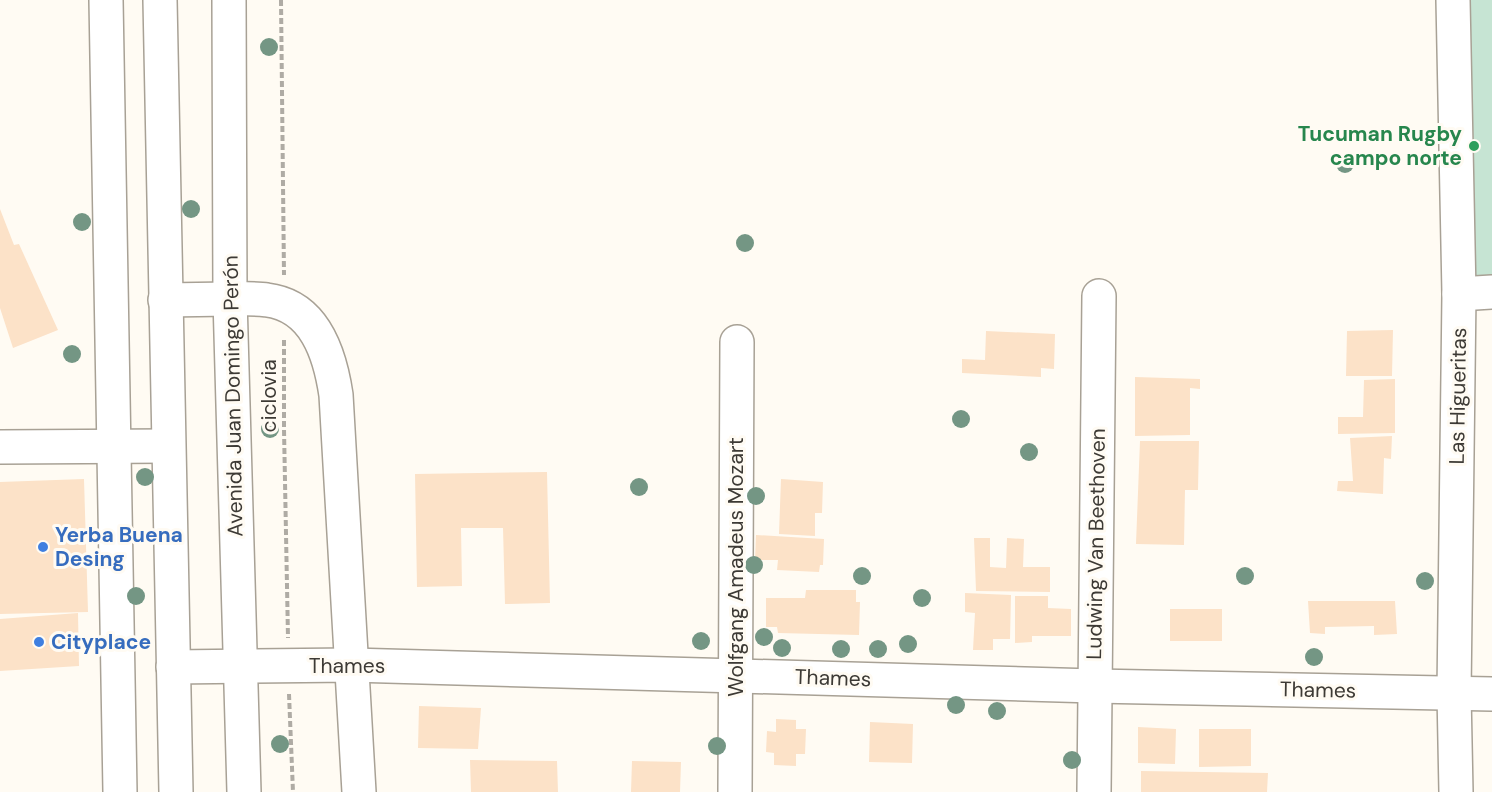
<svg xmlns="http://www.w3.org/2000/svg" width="1492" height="792" font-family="'DM Sans',sans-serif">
<rect width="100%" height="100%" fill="#fffbf3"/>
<polygon fill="#c6e4d3" points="1453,0 1492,0 1492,292 1459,294"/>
<g fill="#fce2c8">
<polygon points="0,209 14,245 19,244 58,330 13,348 0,308"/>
<polygon points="1393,330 1392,376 1346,376 1347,331"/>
<polygon points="986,331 1055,334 1054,369 1041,368 1041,377 962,373 962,359 985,360"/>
<polygon points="1135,377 1200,379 1200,389 1190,388 1190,435 1135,436"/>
<polygon points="1395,379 1395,433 1338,434 1338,417 1363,417 1364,380"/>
<polygon points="1392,436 1391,459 1384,458 1383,494 1337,491 1338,481 1353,481 1350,438"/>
<polygon points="1140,441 1199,441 1198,490 1185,490 1184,545 1136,544"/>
<polygon points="547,472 550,603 505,604 503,528 461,528 462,586 417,587 415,474"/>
<polygon points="84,479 88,612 0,614 0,482"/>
<polygon points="781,479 823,482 822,513 815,513 815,536 779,534"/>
<polygon points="756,535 824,539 823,565 820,565 819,572 777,570 778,560 755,560"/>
<polygon points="974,538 990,538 990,567 1006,568 1007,538 1024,539 1023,567 1050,567 1050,592 976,591"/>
<polygon points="806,590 856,590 856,602 860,602 859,635 778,633 777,627 766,627 766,598 805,598"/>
<polygon points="965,593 1011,595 1010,639 993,639 993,650 973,650 975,613 965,612"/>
<polygon points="1015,596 1048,596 1048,608 1071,609 1071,636 1032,636 1032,642 1015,643"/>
<polygon points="1308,601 1395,601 1397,634 1374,635 1374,626 1325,627 1325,634 1310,633"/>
<rect x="1170" y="609" width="52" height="32"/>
<polygon points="78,613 79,666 0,671 0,619"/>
<polygon points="419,706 481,708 478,749 418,748"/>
<polygon points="776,719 796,720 796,729 806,729 805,754 796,754 796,766 774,765 774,753 766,752 767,731 776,732"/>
<polygon points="870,722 913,724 912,763 869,762"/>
<polygon points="1138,727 1176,729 1175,764 1138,763"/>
<polygon points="1199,729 1251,729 1251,766 1199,767"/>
<polygon points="470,760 557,761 558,792 471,792"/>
<polygon points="632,761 681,762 680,792 631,792"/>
<polygon points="1141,771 1268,773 1267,792 1141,792"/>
</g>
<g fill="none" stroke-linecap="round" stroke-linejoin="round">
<defs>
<g id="minor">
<polyline points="106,0 120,792"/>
<polyline points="1453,0 1459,294 1454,693 1456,792"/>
<polyline points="1459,294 1492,292"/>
<path d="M230,299c12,0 25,-1 37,1 48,6 63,54 69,95l23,397"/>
<polyline points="0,447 168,446"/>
<polyline points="173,667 352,665 1094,686 1492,694"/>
<polyline points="735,792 737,342"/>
<polyline points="1094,792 1099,296"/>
</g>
<g id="major">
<polyline points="160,0 176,792"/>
<polyline points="229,0 230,299 244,792"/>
<polyline points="165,300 230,299"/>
</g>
</defs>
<use href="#minor" stroke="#a8a195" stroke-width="36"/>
<use href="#major" stroke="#a8a195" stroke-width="36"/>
<g stroke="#afaba4" stroke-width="4" stroke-dasharray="6 3" stroke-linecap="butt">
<polyline points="281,0 284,275"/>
<polyline points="284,340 284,429 288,638"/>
<polyline points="289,694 293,792"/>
</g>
<use href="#minor" stroke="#fff" stroke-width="33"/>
<use href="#major" stroke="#fff" stroke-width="33"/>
</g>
<g fill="#749684">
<circle cx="269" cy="47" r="9"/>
<circle cx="1345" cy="164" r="9"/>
<circle cx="191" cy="209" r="9"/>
<circle cx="82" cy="222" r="9"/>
<circle cx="745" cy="243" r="9"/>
<circle cx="72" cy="354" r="9"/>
<circle cx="961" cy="419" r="9"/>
<circle cx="270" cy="429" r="9"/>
<circle cx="1029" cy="452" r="9"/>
<circle cx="145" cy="477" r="9"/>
<circle cx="639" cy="487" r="9"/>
<circle cx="756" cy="496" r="9"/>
<circle cx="754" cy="565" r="9"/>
<circle cx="862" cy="576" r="9"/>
<circle cx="1245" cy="576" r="9"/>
<circle cx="1425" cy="581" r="9"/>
<circle cx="136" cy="596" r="9"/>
<circle cx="922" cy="598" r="9"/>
<circle cx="764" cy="637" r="9"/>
<circle cx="701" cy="641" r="9"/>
<circle cx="908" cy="644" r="9"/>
<circle cx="782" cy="648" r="9"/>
<circle cx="841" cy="649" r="9"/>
<circle cx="878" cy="649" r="9"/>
<circle cx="1314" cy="657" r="9"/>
<circle cx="956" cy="705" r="9"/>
<circle cx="997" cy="711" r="9"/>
<circle cx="280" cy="744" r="9"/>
<circle cx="717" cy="746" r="9"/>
<circle cx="1072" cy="760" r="9"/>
</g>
<circle fill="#2e9e5b" stroke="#fffbf3" stroke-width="2" cx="1474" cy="146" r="6"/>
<g fill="#3f7fe0" stroke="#fffbf3" stroke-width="2">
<circle cx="43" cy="547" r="6"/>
<circle cx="39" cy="642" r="6"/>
</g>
<g text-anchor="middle" stroke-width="6" stroke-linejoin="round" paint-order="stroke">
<g font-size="21" font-weight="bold" fill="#27864d" stroke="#fffbf3" text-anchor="end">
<text x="1462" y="141">Tucuman Rugby<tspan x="1462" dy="24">campo norte</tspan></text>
</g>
<g font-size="21" fill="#3d3a35" stroke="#fffbf3">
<text transform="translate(233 396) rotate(-91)" y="7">Avenida Juan Domingo Perón</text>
<text transform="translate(269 396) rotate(-90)" y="7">ciclovia</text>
<text transform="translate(1458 396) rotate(-89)" y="7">Las Higueritas</text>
<text transform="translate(1096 544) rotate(-89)" y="7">Ludwing Van Beethoven</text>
<text transform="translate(736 567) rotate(-90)" y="7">Wolfgang Amadeus Mozart</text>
<text x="347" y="673">Thames</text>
<text transform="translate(833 678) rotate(2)" y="7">Thames</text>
<text transform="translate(1318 690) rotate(1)" y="7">Thames</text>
</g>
<g font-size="21" font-weight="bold" fill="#366cbe" stroke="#fffbf3" text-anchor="start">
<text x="55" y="542">Yerba Buena<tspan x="55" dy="24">Desing</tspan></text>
<text x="51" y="649">Cityplace</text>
</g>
</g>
</svg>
